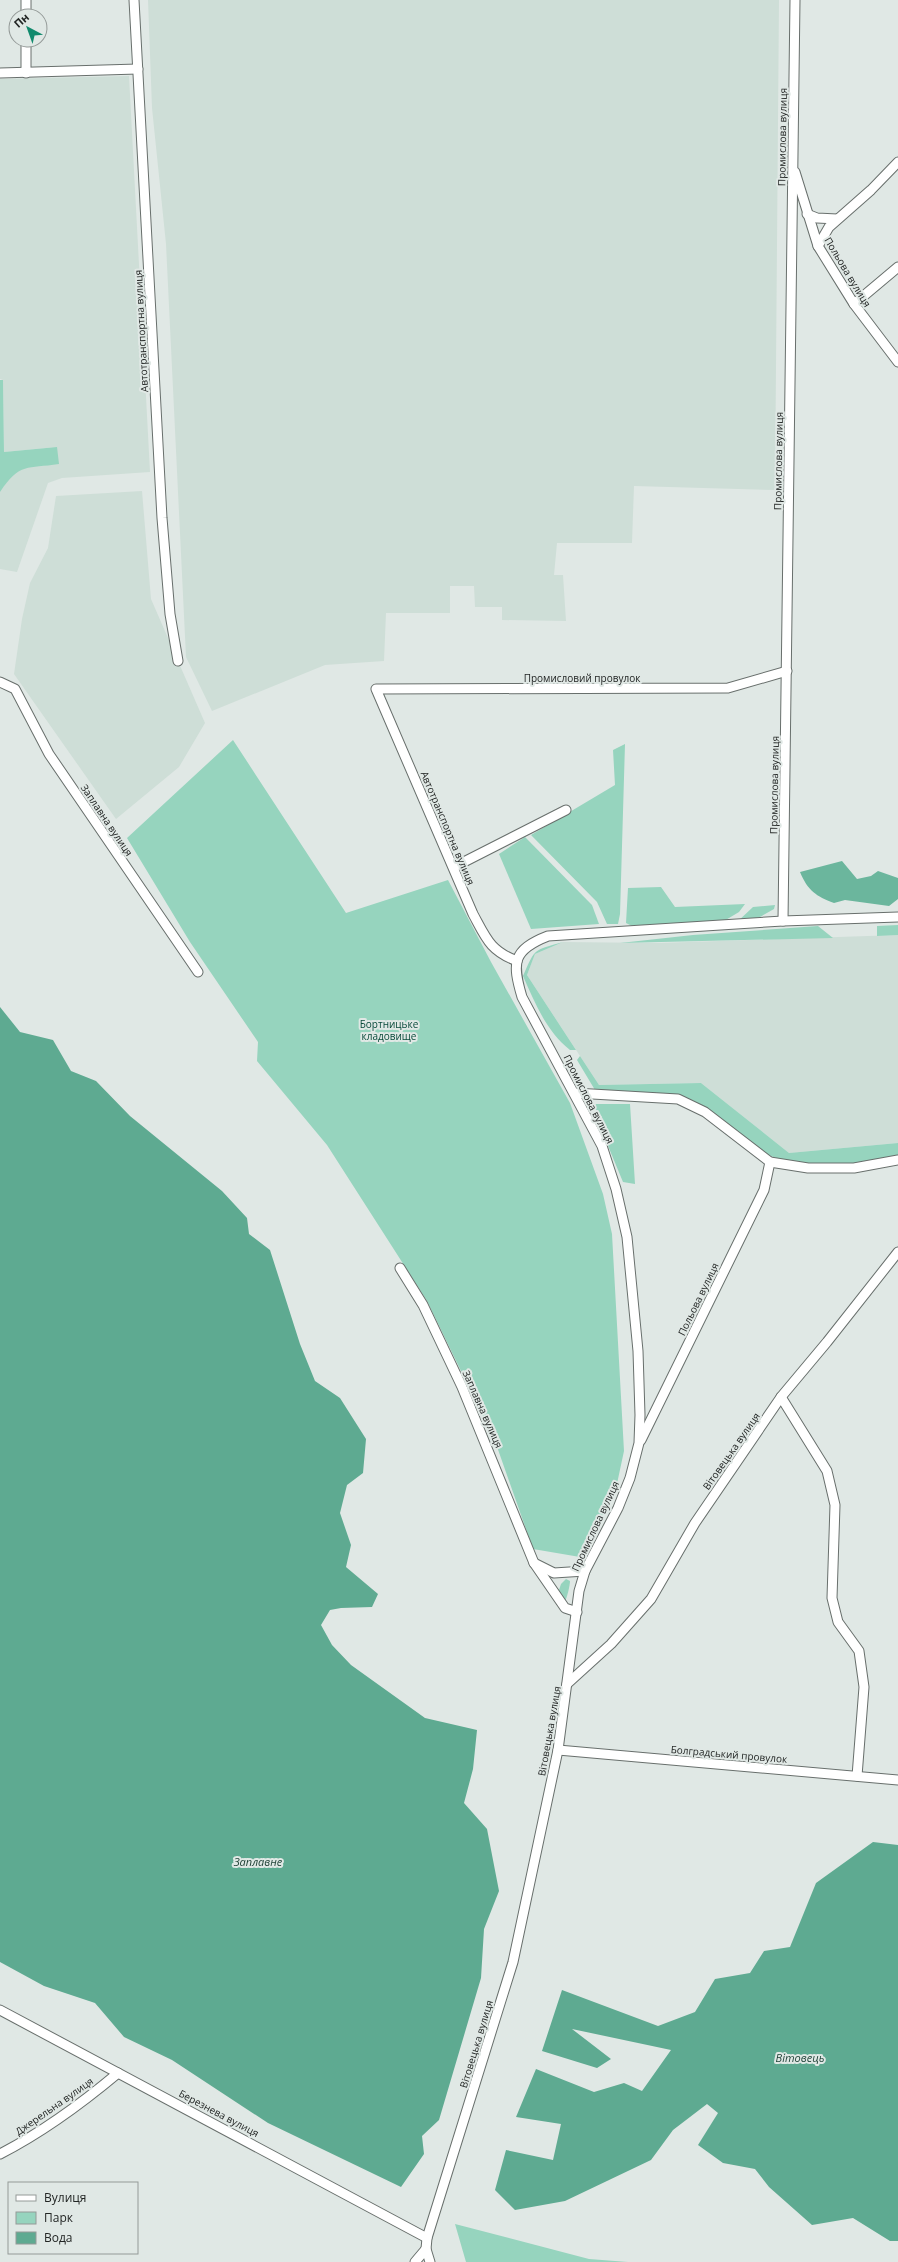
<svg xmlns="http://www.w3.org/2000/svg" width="898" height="2262" font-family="'Open Sans',sans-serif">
<rect width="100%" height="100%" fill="#e0e8e5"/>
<g fill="#ceded7">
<polygon points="148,0 779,0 775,490 634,486 632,543 557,543 554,575 563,575 566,621 502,620 502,607 475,607 474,586 450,586 450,613 386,613 384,661 325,665 212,711 186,657 166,244 152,108"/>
<polygon points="129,76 150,472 62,478 48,483 17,572 0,569 0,456 57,447 4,452 3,380 0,379 0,79"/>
<polygon points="142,491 151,599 205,723 179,767 116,819 14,674 22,619 30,583 48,548 56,496"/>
<polygon points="898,935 898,1143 789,1153 701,1083 599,1085 527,975 535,954 563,942 658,943"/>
</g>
<g fill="#96d4be">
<path d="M0,380h3l1,72 53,-5 2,17c-32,5 -39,-2 -59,28z"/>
<polygon points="233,740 346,913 448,880 491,962 570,1103 603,1194 612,1234 624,1451 615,1493 580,1557 533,1549 495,1441 427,1301 327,1145 257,1061 258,1042 190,942 127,838"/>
<polygon points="625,744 620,914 618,924 607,924 597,902 531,835 615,785 613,750"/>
<polygon points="525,837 592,905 599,924 531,929 499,854"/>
<polygon points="661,887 675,907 745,904 739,912 724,921 634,927 626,923 628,888"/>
<polygon points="775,905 774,909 760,917 736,923 753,907"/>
<polygon points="898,925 898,935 877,936 877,926"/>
<polygon points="818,926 833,938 620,943 693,935"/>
<path d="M563,942l-28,12 -8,21 49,75h-6c-24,-19 -35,-47 -47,-74 13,-29 10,-25 40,-34z"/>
<polygon points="580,1056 599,1085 701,1083 789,1153 898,1143 898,1156 853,1165 811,1165 787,1162 763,1153 679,1096 595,1090 577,1060"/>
<polygon points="596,1104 630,1104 635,1184 623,1182 606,1141 602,1117 594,1107"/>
<path d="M566,1579l4,2c0,4 -3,17 -5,20l-7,-8 3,-9z"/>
<polygon points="455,2224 589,2259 628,2262 466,2262"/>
</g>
<path fill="#6bb69d" d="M842,861l15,18 14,-3 7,-5 20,7v21l-9,7 -44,-6 -11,3c-18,-7 -26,-12 -34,-31z"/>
<g fill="#5eaa91">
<polygon points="0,1007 20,1032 53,1040 71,1071 96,1081 130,1116 222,1191 247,1218 249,1234 270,1250 300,1344 315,1381 340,1398 366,1439 363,1473 347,1485 340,1513 351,1545 346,1567 378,1594 372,1607 341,1608 330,1610 321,1625 332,1645 351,1665 425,1718 477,1730 473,1769 464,1803 487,1829 499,1891 484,1929 481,1978 439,2120 422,2136 424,2154 401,2187 268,2123 172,2060 124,2037 95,2003 44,1986 0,1962"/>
<polygon points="873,1842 898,1845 898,2241 890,2241 853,2218 812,2225 769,2187 755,2169 723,2163 698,2145 718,2113 707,2104 673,2130 651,2160 565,2201 515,2210 495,2190 506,2150 553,2160 561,2124 516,2117 536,2069 594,2092 624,2083 642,2091 671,2050 572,2029 611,2059 597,2068 542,2051 562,1990 658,2026 695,2012 715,1979 750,1973 764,1951 790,1947 816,1883"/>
</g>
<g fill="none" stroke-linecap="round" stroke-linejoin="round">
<defs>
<g id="minor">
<polyline points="134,0 162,518 170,614 178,661"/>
<polyline points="26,16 26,0"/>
<polyline points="26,40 26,73"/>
<polyline points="0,73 138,69"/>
<polyline points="795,172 818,246 854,304 898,362"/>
<polyline points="807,214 817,218 837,219"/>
<polyline points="818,246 829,227 871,190 898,162"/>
<polyline points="854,304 898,267"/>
<polyline points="0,682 15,689 49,754 198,972"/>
<polyline points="454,867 566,810"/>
<polyline points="783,921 795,0"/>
<path d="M517,961c-27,-10 -31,-23 -44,-47l-97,-225 352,-1 59,-17"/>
<polyline points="575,1093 678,1099 705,1112 770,1162 808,1168 854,1168 898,1160"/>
<polyline points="400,1268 423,1305 462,1387 534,1563 565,1608 577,1612"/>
<polyline points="781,1397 827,1471 835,1505 832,1598 838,1622 859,1651 864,1687 857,1776"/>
<polyline points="641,1440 764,1190 770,1162"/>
<polyline points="534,1563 554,1573 585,1571"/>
<polyline points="567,1684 611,1644 651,1599 695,1523 781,1397 827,1342 898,1252"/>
<polyline points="558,1750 898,1780"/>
<polyline points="0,2010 427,2238"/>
<path d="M0,2154c43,-22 81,-50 118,-81"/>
<polyline points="415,2262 426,2249"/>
<path d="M430,2262l-4,-13 1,-11 86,-276 45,-212 21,-159 6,-20 33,-63 12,-30 9,-35 1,-28 -2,-64 -11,-114 -11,-48 -14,-43 -80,-149c-10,-34 -10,-47 26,-61l235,-15 115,-4"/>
</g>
</defs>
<use href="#minor" stroke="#686f6c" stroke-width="11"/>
<use href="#minor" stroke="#fff" stroke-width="9"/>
</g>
<g text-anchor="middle" stroke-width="4" stroke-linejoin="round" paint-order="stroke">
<g font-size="10" fill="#222524" stroke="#e0e8e5">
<text transform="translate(782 137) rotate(-89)" y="4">Промислова вулиця</text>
<text transform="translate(848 272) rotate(59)" y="4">Польова вулиця</text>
<text transform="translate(141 331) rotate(-93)" y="4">Автотранспортна вулиця</text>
<text transform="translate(778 461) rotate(-89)" y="4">Промислова вулиця</text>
<text x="582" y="682">Промисловий провулок</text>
<text transform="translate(774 785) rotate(-89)" y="4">Промислова вулиця</text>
<text transform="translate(107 820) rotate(56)" y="4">Заплавна вулиця</text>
<text transform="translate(448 828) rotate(67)" y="4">Автотранспортна вулиця</text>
<text transform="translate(589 1099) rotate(63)" y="4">Промислова вулиця</text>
<text transform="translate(698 1299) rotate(-64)" y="4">Польова вулиця</text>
<text transform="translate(483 1409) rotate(66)" y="4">Заплавна вулиця</text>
<text transform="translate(731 1451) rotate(-55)" y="4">Вітовецька вулиця</text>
<text transform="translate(595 1526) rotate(-65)" y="4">Промислова вулиця</text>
<text transform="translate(549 1731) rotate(-80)" y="4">Вітовецька вулиця</text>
<text transform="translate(729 1754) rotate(5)" y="4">Болградський провулок</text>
<text transform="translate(476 2044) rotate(-73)" y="4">Вітовецька вулиця</text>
<text transform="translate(54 2106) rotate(-35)" y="4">Джерельна вулиця</text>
<text transform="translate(219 2113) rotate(28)" y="4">Березнева вулиця</text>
</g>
<g font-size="10" fill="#084a3a" stroke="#e0e8e5">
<text x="389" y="1028">Бортницьке<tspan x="389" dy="12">кладовище</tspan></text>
</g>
<g font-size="11" font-style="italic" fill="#1b3e33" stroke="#e0e8e5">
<text x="258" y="1866">Заплавне</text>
<text x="800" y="2062">Вітовець</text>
</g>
</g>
<rect x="8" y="2182" width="130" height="72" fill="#e0e8e5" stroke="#949a98"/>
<rect x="16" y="2195" width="20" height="6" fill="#ffffff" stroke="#949a98"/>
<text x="44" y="2202" font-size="12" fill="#222524">Вулиця</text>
<rect x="16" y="2212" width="20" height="12" fill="#96d4be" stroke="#949a98"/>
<text x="44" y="2222" font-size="12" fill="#222524">Парк</text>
<rect x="16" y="2232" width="20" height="12" fill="#5eaa91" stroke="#949a98"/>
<text x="44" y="2242" font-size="12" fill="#222524">Вода</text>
<g transform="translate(28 28) rotate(319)"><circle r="19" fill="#e0e8e5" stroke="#949a98"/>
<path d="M0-3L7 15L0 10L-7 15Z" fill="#118a6d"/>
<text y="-6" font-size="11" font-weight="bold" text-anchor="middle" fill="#222524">Пн</text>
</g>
</svg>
